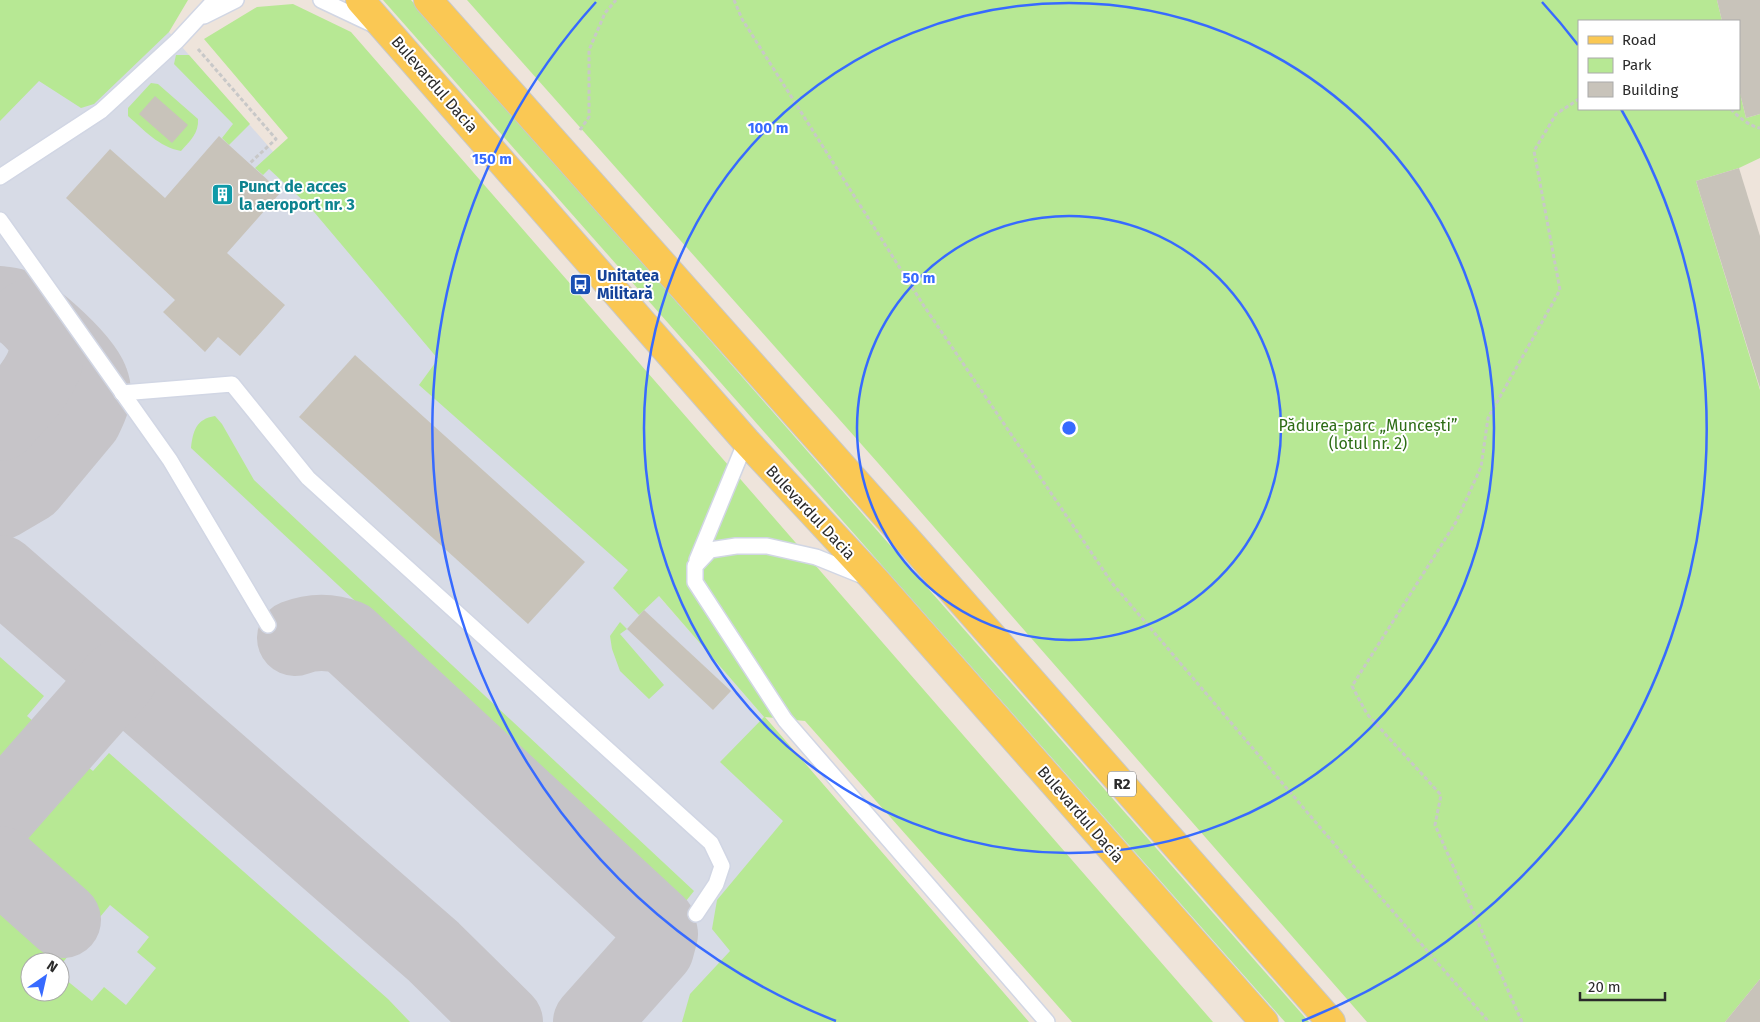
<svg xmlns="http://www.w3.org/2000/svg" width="1760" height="1022" font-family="'Fira Sans',sans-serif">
<rect width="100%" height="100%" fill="#eee4db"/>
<path fill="#d7dbe6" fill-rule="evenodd" d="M0,0l169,32 860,990h-1029zM30,962h30v30h-30z"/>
<g fill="#b7e894">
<polygon points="0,0 188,0 169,32 94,104 81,108 39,81 0,121"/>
<polygon points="383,0 411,0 1309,1022 1285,1022"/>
<polygon points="467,0 1717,0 1722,21 1579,21 1579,109 1739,109 1739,89 1746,118 1760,114 1760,158 1739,168 1696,181 1760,390 1760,979 1725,1022 1367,1022 878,463"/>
<polygon points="293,4 351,32 1213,1022 1072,1022 805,721 765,717 1029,1022 682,1022 690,994 730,951 712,929 717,900 783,821 720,762 764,717 659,596 639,615 613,588 628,570 419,385 438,359 309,206 269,169 263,175 255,168 288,138 204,39 257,7"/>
<polygon points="176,55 189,55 250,124 229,145 222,138 233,124 174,64"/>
<path d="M151,83l7,1 40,35c1,14 -8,22 -17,32 -22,-4 -37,-21 -53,-35v-8z"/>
<path d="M215,416l7,8 32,56 440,411 -8,10h-9l-486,-453c2,-17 5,-29 24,-32z"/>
<polygon points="620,622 627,629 620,634 664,685 649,699 620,671 612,649 610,636"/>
<polygon points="0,657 44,696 27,716 40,727 24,746 30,751 0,787"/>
<polygon points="109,753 388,999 410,1022 0,1022 0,884 55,930 48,939 68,956 60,966 60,962 30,962 30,992 60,992 60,975 92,1001 104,987 126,1005 156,968 137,952 149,937 110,905 100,917 82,902 77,908 15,857 22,849 9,838 24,819 19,815 54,773 62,779 79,760 93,771"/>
</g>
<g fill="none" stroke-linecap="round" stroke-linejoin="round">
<g stroke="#c6c4c8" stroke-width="76">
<path d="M0,304c5,1 11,1 15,3 20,10 70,54 76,75 5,13 -1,25 -7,37l-55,66 -29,17"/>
<path d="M0,423c20,-24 63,-60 40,-94 -3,-4 -7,-8 -11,-12"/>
<polyline points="0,573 433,951 505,1022"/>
<path d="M295,638c18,-7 35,-7 53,0l310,287 2,9 -4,15 -65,73"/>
<polyline points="0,813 119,678"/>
<polyline points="0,864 63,920"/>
</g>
</g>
<g fill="#c8c3ba">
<polygon points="1717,0 1760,0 1760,114 1746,118 1739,89 1739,21 1722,21"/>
<polygon points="155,96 188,125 172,143 139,114"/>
<polygon points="219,136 281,192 227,253 285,305 240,356 218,337 205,352 163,312 175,300 66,198 110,149 165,198"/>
<polygon points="1739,168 1760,236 1760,388 1696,181"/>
<polygon points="355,355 585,562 528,624 299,417"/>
<polygon points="644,610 731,691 713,710 627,629"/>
<polygon points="1760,979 1760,1022 1725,1022"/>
</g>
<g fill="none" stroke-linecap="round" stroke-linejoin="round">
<defs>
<g id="service">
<polyline points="321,0 374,25"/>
<polyline points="204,16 236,0"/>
<polyline points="0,177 101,111 177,41 215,0"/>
<polyline points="0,220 170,460 268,625"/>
<polyline points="122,393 232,384 308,478 711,843 722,866 716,884 696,914"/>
<polyline points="697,560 746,441"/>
<polyline points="863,576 816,557 767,546 736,546 710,550 695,566 695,582 785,720 1047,1022"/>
</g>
<g id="primary">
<polyline points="360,0 746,441 875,580 1264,1022"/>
<polyline points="428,0 913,546 1331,1022"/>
</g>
</defs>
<use href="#service" stroke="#d1d6e4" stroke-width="18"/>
<use href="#primary" stroke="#c8c8c8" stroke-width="30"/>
<g stroke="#c8c8c8" stroke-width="3" stroke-dasharray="4 2.5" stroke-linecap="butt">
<polyline points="734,0 742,19 924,306 1112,583 1324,832 1489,1022"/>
<polyline points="198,49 276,139 250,163"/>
<path d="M1731,109c6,7 20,18 29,19"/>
<polyline points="580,130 589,117 589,50 605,13 616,0"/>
<polyline points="1522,1022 1435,825 1441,795 1367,714 1352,686 1456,522 1481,467 1488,418 1560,290 1534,151 1556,114 1579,99"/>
</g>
<use href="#service" stroke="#fff" stroke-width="15"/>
<use href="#primary" stroke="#fac854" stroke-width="28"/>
</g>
<g fill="none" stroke="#376aff" stroke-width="2.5">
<circle cx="1069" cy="428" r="212"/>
<circle cx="1069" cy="428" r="425"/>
<path d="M836 1021A637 637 0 0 1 596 2M1542 2A637 637 0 0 1 1578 45M1621 109A637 637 0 0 1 1302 1021"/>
</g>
<defs>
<symbol id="building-square" viewBox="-11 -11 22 22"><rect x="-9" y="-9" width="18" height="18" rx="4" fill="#0f9aa8" stroke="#fff"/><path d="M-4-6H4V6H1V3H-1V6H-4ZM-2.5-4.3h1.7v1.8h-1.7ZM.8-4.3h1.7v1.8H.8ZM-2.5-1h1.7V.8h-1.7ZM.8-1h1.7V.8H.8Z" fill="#fff"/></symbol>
<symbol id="bus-square" viewBox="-11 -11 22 22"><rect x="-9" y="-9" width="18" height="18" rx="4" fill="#1a4fb4" stroke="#fff"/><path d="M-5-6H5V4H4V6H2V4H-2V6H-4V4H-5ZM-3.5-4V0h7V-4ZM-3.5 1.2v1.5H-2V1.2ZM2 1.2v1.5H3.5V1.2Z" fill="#fff"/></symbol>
</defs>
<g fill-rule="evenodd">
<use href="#building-square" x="210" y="182" width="25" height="25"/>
<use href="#bus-square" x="568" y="272" width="25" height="25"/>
</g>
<g text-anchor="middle" stroke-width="4" stroke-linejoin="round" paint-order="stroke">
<rect fill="#fff" stroke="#6a6a6a" stroke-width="1" x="1108" y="771.5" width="28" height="25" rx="4"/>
<g font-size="15" font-weight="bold" fill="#2a2a2a">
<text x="1122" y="789">R2</text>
</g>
<g font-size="16" fill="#2a2a2a" stroke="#fff">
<text transform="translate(435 84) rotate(49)" y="6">Bulevardul Dacia</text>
<text transform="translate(811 512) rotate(47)" y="6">Bulevardul Dacia</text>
<text transform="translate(1081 814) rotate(49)" y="6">Bulevardul Dacia</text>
</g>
<g font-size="16" font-weight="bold" fill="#0d838f" stroke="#fff" text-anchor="start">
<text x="239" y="192">Punct de acces<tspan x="239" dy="18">la aeroport nr. 3</tspan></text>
</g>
<g font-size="16" font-weight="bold" fill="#164399" stroke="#fff" text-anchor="start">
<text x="597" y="281">Unitatea<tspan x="597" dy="18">Militară</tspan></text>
</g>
<g font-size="16" fill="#2d6d15" stroke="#fff">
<text x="1368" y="431">Pădurea-parc „Muncești”<tspan x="1368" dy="18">(lotul nr. 2)</tspan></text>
</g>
</g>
<circle cx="1069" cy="428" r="8" fill="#376aff" stroke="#fff" stroke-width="2.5"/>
<g font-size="15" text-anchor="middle" font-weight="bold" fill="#376aff" stroke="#fff" stroke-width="4" stroke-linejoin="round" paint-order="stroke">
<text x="768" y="133">100 m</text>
<text x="492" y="164">150 m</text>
<text x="919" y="283">50 m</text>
</g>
<rect x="1578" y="20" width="162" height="90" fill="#ffffff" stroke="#aaaaaa"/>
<rect x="1588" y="36" width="25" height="8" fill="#fac854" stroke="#aaaaaa"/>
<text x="1622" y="45" font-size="15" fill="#2a2a2a">Road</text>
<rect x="1588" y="58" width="25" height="15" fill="#b7e894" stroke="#aaaaaa"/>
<text x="1622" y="70" font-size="15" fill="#2a2a2a">Park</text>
<rect x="1588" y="82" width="25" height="15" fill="#c8c3ba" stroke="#aaaaaa"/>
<text x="1622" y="95" font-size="15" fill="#2a2a2a">Building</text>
<g transform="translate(45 977) rotate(34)"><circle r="24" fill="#ffffff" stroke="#aaaaaa"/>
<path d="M0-4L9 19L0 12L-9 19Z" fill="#376aff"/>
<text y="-8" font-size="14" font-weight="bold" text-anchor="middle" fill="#2a2a2a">N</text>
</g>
<path d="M1580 992v8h85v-8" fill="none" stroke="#2a2a2a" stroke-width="2.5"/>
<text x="1588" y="992" font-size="15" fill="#2a2a2a" stroke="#ffffff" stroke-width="4" paint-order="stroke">20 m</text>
</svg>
